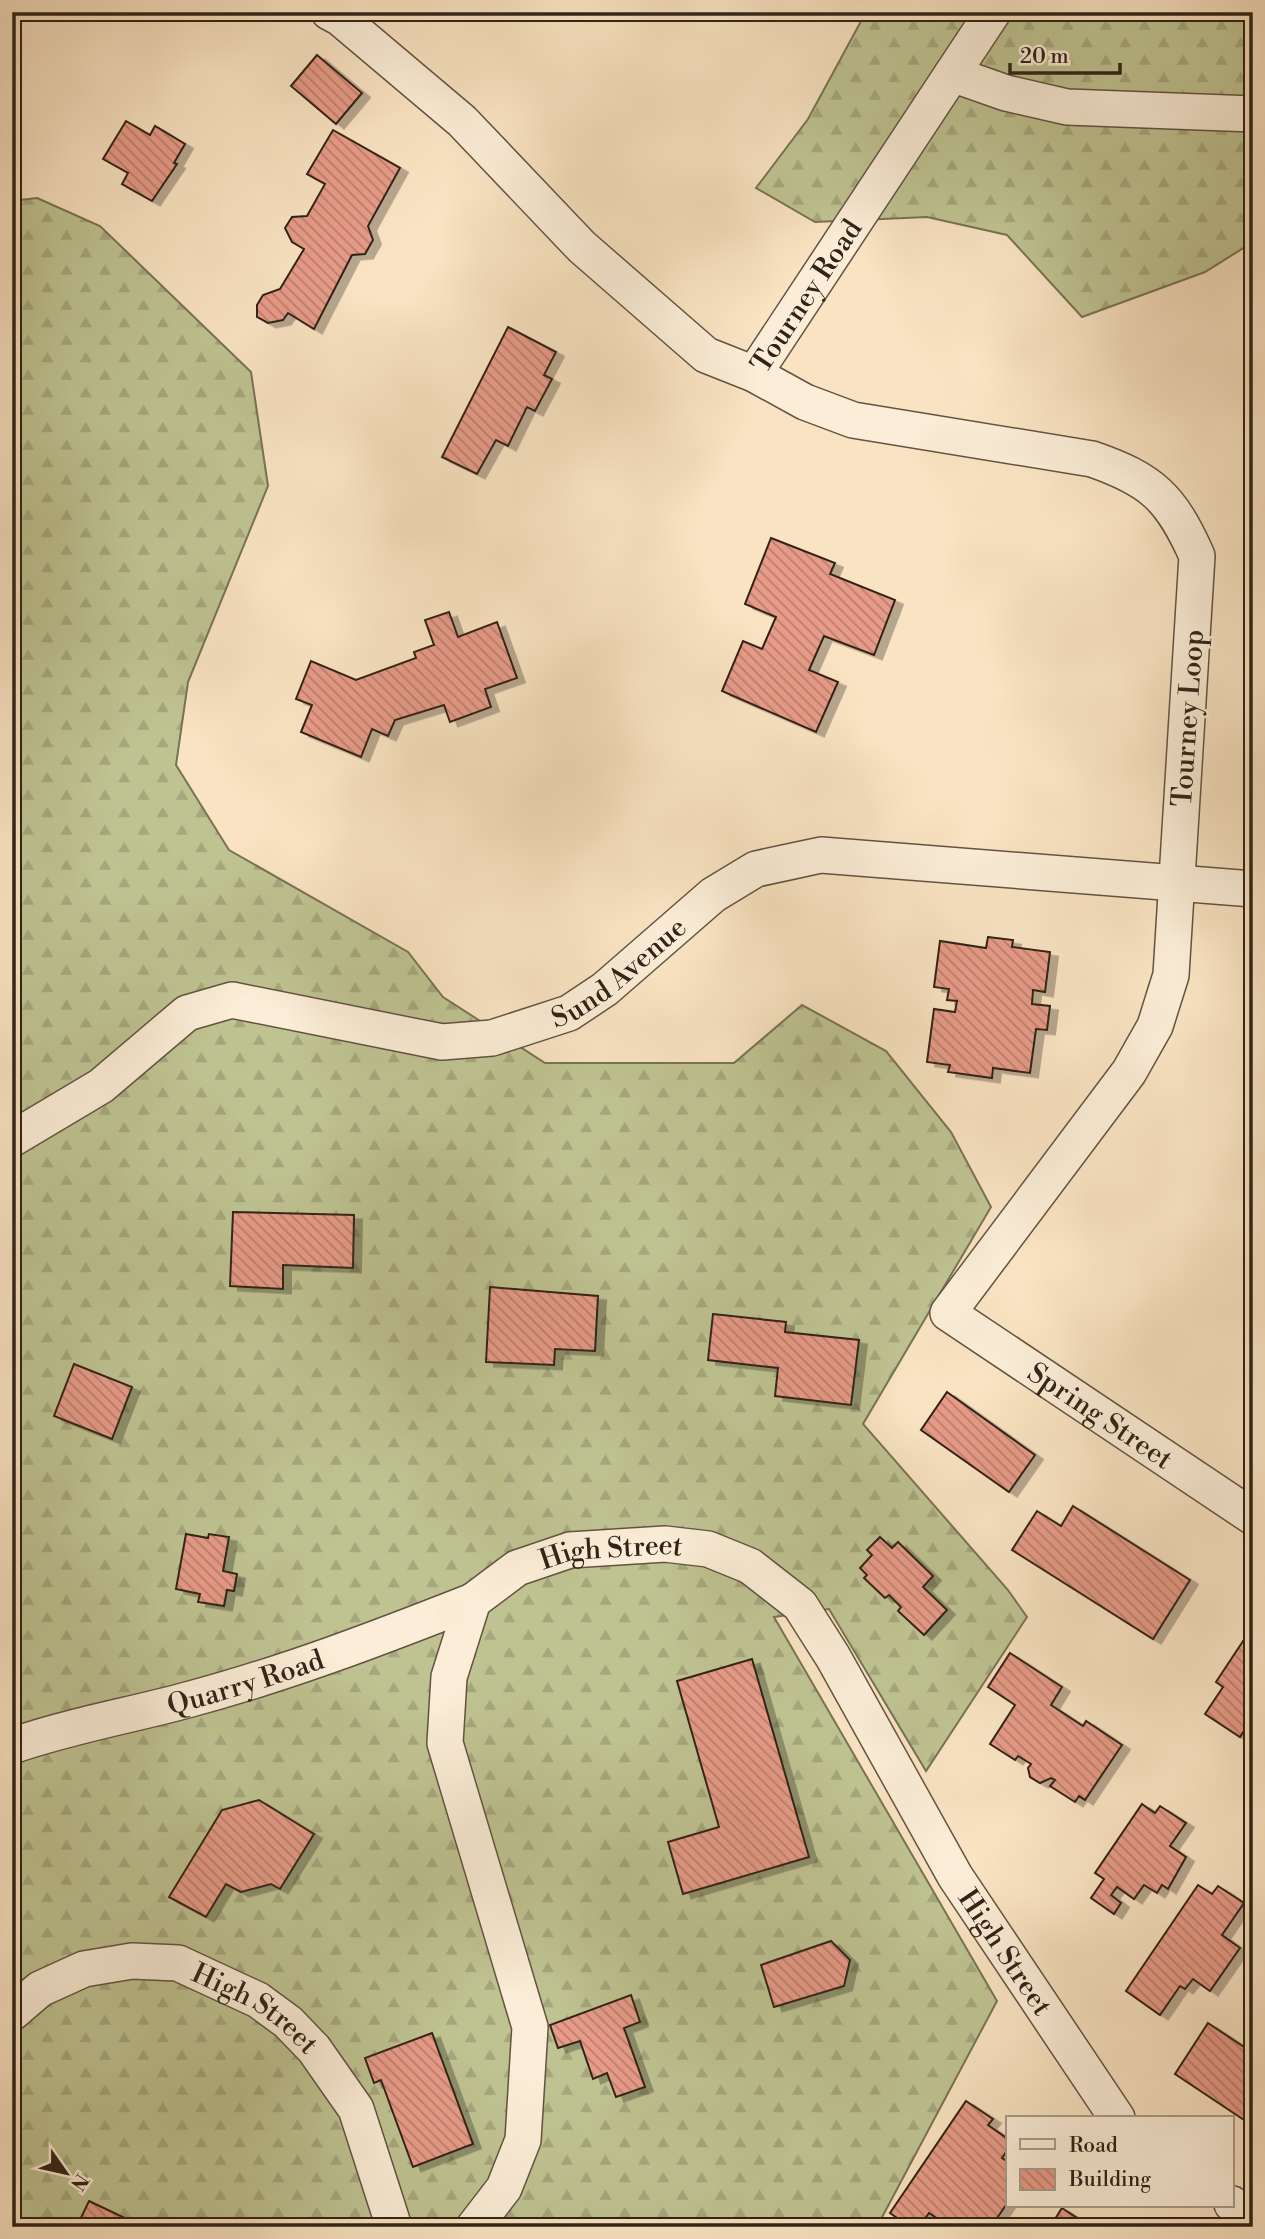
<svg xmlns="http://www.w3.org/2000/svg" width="1265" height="2239" font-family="'Libre Bodoni',serif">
<defs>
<pattern id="forest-firs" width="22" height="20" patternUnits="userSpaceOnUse" patternTransform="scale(1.75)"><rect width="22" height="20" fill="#bfc392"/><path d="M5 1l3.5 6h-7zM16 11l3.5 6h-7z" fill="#a5a77d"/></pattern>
<pattern id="building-back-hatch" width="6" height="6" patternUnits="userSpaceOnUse" patternTransform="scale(1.75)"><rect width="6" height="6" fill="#e79b88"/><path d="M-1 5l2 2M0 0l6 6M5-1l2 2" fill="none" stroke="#bc7e6e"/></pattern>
<filter id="shadow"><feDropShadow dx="8" dy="4.5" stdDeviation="0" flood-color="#0004"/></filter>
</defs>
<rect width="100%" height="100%" fill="#f9e3c2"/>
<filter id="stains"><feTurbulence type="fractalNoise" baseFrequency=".00286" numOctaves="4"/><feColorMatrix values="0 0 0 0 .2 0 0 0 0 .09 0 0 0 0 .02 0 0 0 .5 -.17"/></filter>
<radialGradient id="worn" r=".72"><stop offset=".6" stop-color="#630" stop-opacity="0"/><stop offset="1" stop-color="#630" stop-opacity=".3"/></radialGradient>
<g fill="url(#forest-firs)" stroke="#787355" stroke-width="2">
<polygon points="866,12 1253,12 1253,242 1205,272 1082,317 1007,235 927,217 815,222 756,188 808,119"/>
<polygon points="37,198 100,226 251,372 268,486 188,682 176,765 229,850 408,952 443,997 545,1063 734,1063 802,1005 886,1051 951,1132 991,1207 863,1424 1008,1590 1027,1617 926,1771 829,1609 774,1617 997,2001 880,2221 882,2227 12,2227 12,201"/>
</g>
<g fill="url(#building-back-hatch)" stroke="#312318" stroke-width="2" filter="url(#shadow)">
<polygon points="317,55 362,93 336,124 291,86"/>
<polygon points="126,121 150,135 155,126 185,144 174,163 177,164 152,201 122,184 128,173 103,159"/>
<polygon points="333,130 400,168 368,226 373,240 365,254 352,255 314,329 288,313 283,320 268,323 257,317 257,305 263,295 280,289 304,249 292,242 285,228 292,217 307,216 325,184 307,174"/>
<polygon points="508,327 556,352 544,375 552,379 535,411 527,407 508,446 496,440 477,474 442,457"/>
<polygon points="771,538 835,563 830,574 895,600 874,655 824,636 809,670 838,682 816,732 722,691 743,641 762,649 776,617 745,604"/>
<polygon points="449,612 458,637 497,622 517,678 485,689 491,707 450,722 444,705 395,720 388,736 372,729 361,757 301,732 312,705 296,699 311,661 356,680 416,658 414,652 434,645 425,620"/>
<polygon points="988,937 1013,940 1012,947 1050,952 1045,992 1033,990 1032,1004 1050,1006 1047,1030 1036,1029 1030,1073 993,1068 992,1078 948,1072 950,1065 927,1062 934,1009 955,1012 957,1001 947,1000 949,989 934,987 940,941 986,948"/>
<polygon points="233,1212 354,1215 353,1268 283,1265 283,1289 230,1286"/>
<polygon points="490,1287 598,1296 595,1351 555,1349 554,1365 486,1362"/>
<polygon points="713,1314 786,1322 785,1332 859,1340 851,1405 775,1396 778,1368 708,1360"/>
<polygon points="74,1364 132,1387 112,1439 54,1416"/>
<polygon points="947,1392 1035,1455 1009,1492 921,1430"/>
<polygon points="1073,1506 1190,1580 1153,1639 1012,1550 1037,1511 1061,1526"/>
<polygon points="186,1534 208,1538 209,1534 229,1537 223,1571 237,1574 234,1591 227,1590 224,1606 198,1602 200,1594 176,1589"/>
<polygon points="880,1537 892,1548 898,1542 933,1576 923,1587 947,1610 924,1635 898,1611 901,1607 889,1595 885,1598 864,1578 867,1575 860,1568 872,1555 867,1550"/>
<polygon points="1253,1626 1253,1717 1240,1737 1205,1714 1223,1687 1216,1682"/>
<polygon points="1010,1653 1062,1687 1051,1705 1083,1726 1086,1721 1122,1745 1085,1800 1079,1796 1075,1802 1050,1786 1055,1780 1051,1778 1040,1783 1030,1777 1028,1768 1031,1764 1018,1756 1015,1760 990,1744 1015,1705 988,1687"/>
<polygon points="752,1659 809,1857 683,1894 668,1842 719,1827 677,1681"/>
<polygon points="259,1800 314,1834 280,1889 271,1884 241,1892 226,1884 206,1917 169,1897 222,1810"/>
<polygon points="1142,1804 1155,1813 1160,1806 1186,1823 1170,1846 1186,1857 1168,1889 1162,1885 1157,1893 1144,1885 1134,1899 1117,1887 1111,1895 1121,1903 1114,1914 1091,1898 1104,1879 1095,1873"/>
<polygon points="1198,1885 1212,1894 1218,1886 1244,1903 1222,1935 1240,1948 1210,1991 1193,1979 1185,1989 1180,1986 1160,2015 1126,1991"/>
<polygon points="831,1941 850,1960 844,1986 774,2007 761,1965"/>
<polygon points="631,1995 640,2022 624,2028 645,2087 616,2097 607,2073 593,2079 580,2041 558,2048 550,2025"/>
<polygon points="1208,2023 1253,2053 1250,2124 1175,2074"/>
<polygon points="432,2033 473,2144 413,2167 381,2080 374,2083 365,2058"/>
<polygon points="966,2101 993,2119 988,2125 1008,2139 1008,2149 1002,2158 1008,2162 1008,2202 991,2227 950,2227 929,2213 919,2227 910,2227 890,2213"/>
<polygon points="89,2201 129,2220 126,2227 78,2224"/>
<polygon points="1062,2208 1091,2227 1050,2227"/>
</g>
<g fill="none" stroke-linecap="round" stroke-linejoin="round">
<defs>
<g id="minor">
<path id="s1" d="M329,12l11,6 122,103 120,126 124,108 48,19 51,28 48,18 239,39c61,21 79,39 105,97l-26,419 -16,51 -26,46 -181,241 305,204"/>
<polyline points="952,74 993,12"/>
<path id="s2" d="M754,374l198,-300 54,19 61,14 186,7"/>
<path id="s3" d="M12,1139l89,-53 86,-73 45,-13 210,42 50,-4 77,-25 36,-24 108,-94 43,-26 65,-14 432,34"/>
<path id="s4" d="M12,1746c57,-20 116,-30 175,-46 98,-26 192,-62 286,-99"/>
<path id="s5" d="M12,2013l28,-24 44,-20 48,-8 46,2 80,37 30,22 26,27 42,60 38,118"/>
<polyline points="1232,2204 1253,2218"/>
<path id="s6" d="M474,2227l30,-39 19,-48 7,-113 -85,-284 4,-66 24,-76 44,-33 53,-18 95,-6 43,5 42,17 50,39 33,52 122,219 162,242"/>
</g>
</defs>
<use href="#minor" stroke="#635342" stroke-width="38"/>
<use href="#minor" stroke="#fbedd7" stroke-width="35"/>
</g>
<g text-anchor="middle" stroke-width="5" stroke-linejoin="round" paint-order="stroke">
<g font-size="28" fill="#312318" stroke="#fbedd7">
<text dy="10" stroke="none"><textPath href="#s2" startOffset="94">Tourney Road</textPath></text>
<text transform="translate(1187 718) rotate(-86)" y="10">Tourney Loop</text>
<text dy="10" stroke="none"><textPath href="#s3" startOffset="672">Sund Avenue</textPath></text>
<text dy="10" stroke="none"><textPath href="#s1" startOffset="2074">Spring Street</textPath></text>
<text dy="10" stroke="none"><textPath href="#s6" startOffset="808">High Street</textPath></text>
<text dy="10" stroke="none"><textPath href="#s4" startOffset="242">Quarry Road</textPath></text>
<text dy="10" stroke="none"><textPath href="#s6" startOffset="1418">High Street</textPath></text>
<text dy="10" stroke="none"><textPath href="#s5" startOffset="270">High Street</textPath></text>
</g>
</g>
<rect width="1265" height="2239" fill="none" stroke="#f9e3c2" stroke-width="42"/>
<rect x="14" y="14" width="1237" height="2211" fill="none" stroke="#312318" stroke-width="3.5"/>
<rect x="21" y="21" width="1223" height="2197" fill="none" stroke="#312318" stroke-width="2"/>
<rect x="1006" y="2116" width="228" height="91" fill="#fbedd7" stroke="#aa9c8b" stroke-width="2"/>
<rect x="1020" y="2139" width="35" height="10" fill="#fbedd7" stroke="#aa9c8b" stroke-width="2"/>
<text x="1069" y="2152" font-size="21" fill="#312318">Road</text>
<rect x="1020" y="2169" width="35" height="21" fill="url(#building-back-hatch)" stroke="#aa9c8b" stroke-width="2"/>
<text x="1069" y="2186" font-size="21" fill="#312318">Building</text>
<g transform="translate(66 2173) rotate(124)" stroke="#fbedd7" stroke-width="5" paint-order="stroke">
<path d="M0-5L12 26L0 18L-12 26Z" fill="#312318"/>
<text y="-10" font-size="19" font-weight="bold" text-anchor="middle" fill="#312318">N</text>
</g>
<path d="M1010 63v10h110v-10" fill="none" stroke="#312318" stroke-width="3.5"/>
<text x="1020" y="63" font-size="21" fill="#312318" stroke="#fbedd7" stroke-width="5" paint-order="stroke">20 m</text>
<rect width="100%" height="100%" filter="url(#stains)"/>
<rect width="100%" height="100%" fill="url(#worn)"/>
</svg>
